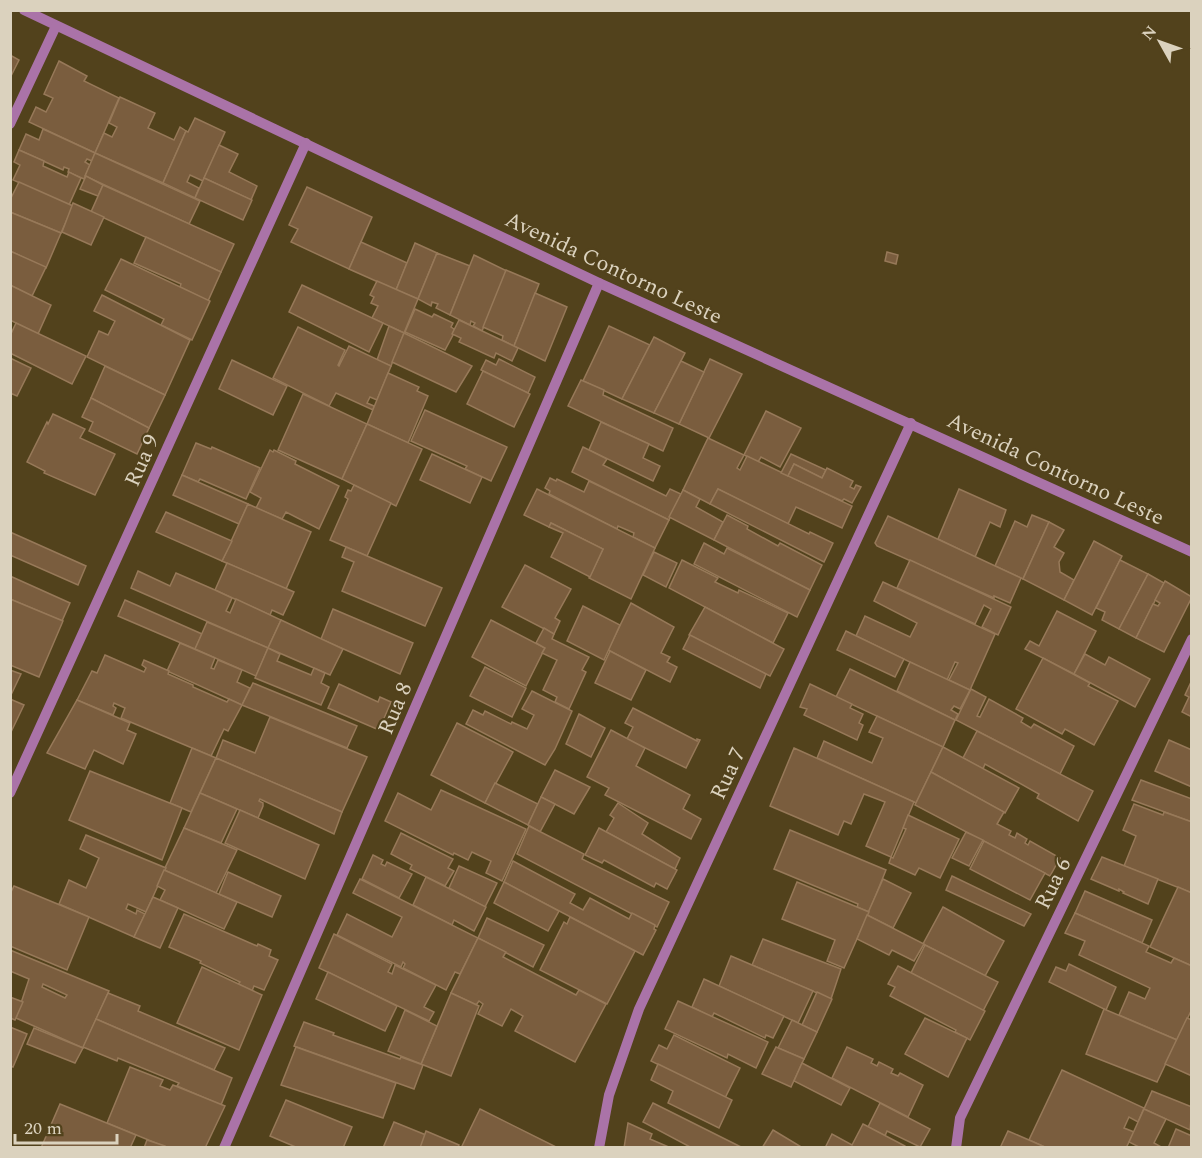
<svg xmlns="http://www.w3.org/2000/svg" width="1202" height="1158" font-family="Spectral,serif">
<rect width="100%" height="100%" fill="#52421c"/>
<g fill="#7a5d3e" stroke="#977959" stroke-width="1.5" fill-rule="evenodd">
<polygon points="10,55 19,60 10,78"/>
<polygon points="59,61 87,76 84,81 119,98 95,153 29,122 36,107 46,112 53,98 44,94"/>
<polygon points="120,97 155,113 148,128 174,140 180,127 186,131 163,183 95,153 104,133 112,137 117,127 109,123"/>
<polygon points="195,118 225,132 203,181 190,175 187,182 199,188 195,198 163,183 186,131 188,132"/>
<polygon points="43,129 95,153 92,161 87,159 85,162 90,165 84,179 68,172 69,169 64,167 63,170 19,150 26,134 39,140"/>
<polygon points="219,145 238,154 229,172 257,186 251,200 204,178"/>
<polygon points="19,150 44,161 43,166 67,177 69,172 81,178 69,205 13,180 20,165 14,162"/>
<polygon points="95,153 200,201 189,224 85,176"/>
<polygon points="86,176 103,185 98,196 80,189"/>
<polygon points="204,178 252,200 243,220 195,198"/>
<polygon points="19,182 73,206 61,233 10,212 10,200"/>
<polygon points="103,185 234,244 221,272 91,212"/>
<polygon points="307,187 372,217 349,269 291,242 298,229 289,225"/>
<polygon points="73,203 104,217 91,245 62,232"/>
<polygon points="10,212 61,233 46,268 10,251"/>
<polygon points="146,237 221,272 208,301 180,287 181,284 134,263"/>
<polygon points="361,242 407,263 396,290 349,269"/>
<polygon points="415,243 437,253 418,299 396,290"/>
<polygon points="10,251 46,267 32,296 10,285"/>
<polygon points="887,252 898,255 896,264 885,261"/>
<polygon points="437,253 470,266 450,315 436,308 438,304 432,302 431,306 418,299"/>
<polygon points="474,255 507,271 482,331 473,326 475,323 471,321 470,325 450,315"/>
<polygon points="121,259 210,301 192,340 161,325 164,319 105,290"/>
<polygon points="506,270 539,284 514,346 502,340 503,336 483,327"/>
<polygon points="377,281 418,299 404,333 372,318 378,306 371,303 374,297 370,295"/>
<polygon points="10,285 51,305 38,334 10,320"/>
<polygon points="302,285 383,323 369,352 289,312"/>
<polygon points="535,293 567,307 545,361 514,346"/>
<polygon points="102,295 190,340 165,395 87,357 99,331 108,335 115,321 94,311"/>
<polygon points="415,309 432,317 434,314 453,323 451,327 454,329 453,335 445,350 405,332"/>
<polygon points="459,320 518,348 512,361 496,353 494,358 459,342 461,338 452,334"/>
<polygon points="16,323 86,356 72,384 10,353 10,336"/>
<polygon points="389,326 404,333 391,366 377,360"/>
<polygon points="609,326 650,345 622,399 583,381"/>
<polygon points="298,327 345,350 338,365 339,366 349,346 391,366 377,400 370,397 367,403 374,406 373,410 336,393 329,406 273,378"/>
<polygon points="404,333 472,366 456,392 392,362"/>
<polygon points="654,337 685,353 654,413 622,399"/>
<polygon points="10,358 31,368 17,396 10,393"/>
<polygon points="499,359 535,377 528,393 481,370 486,360 496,365"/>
<polygon points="710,359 742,374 709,438 679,424"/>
<polygon points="232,360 287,386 273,415 219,389"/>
<polygon points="681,361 704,372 679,424 654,413"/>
<polygon points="105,366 165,395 149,428 91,398"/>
<polygon points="483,371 530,394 514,427 467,404"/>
<polygon points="388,373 419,387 417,391 428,396 408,443 367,424"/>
<polygon points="581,380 604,390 603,395 673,428 663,451 568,406"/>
<polygon points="303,394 367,424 342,479 278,450"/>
<polygon points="91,398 149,428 137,454 89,431 93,422 82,417"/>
<polygon points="425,410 507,447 491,481 465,469 467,466 411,441"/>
<polygon points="766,411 801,428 780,467 761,457 758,462 744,455"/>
<polygon points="53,414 85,429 80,438 115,454 95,495 44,473 45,471 27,462 47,422 48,424"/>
<polygon points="601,422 649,444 643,458 660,466 653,481 589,450"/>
<polygon points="367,424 422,449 396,506 342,479"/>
<polygon points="708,438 744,455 737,468 740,470 747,456 852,506 842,528 796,507 788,524 718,489 710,504 683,490"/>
<polygon points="196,443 211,449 212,447 260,468 246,499 200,479 198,482 182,475"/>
<polygon points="583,447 607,459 603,465 666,496 670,489 681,494 669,520 572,472"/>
<polygon points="270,450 273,452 274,450 296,461 295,464 339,486 319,529 286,512 282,519 256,508 261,498 250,492"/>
<polygon points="432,454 482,477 470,503 420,480"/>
<polygon points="791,454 826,470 822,478 794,464 788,476 781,473"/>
<polygon points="794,464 822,478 827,468 853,481 850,487 854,489 856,485 861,487 852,503 844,499 842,501 788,476"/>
<polygon points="182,475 248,504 239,524 173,495"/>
<polygon points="550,478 556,481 557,479 584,492 589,481 669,520 655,548 633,537 634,533 618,526 617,529 549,494 550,491 545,488"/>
<polygon points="354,485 391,503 367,556 330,540 348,499 345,497 348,490 351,491"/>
<polygon points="537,489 655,548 631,599 589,578 603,549 551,523 549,527 524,515"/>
<polygon points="718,489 809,534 810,532 833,543 824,562 710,504"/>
<polygon points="959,489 1006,510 1000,527 990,522 975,557 938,539"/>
<polygon points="683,490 700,499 696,507 723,522 714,540 669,517"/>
<polygon points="248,504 311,532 286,589 222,561"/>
<polygon points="166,512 232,541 222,561 156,532"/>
<polygon points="727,515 748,526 747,529 778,546 780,543 822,565 810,590 714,540"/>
<polygon points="1032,515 1049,522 1023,579 995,566 1015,521 1027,527"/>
<polygon points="888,516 1021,578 1010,603 994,596 994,598 877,546 875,543"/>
<polygon points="1049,522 1064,530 1054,547 1064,553 1059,562 1060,572 1074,580 1064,600 1023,579"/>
<polygon points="551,523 603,549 590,577 551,557 563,533 549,527"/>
<polygon points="10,532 86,566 78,585 10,555"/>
<polygon points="1094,541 1122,556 1092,615 1064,600"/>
<polygon points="704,543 724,554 727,548 810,590 797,617 694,564"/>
<polygon points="346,547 442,588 425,626 342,591 354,562 342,557"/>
<polygon points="654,552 677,563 666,587 643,575"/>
<polygon points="682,560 718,578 715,582 738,593 739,590 788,613 773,643 669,588"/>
<polygon points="910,560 1011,607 998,635 982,627 991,609 984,605 975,624 897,588"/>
<polygon points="1120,560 1148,574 1119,629 1102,620 1105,612 1096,608"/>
<polygon points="227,563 294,592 283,615 272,610 270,615 215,590"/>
<polygon points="525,565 571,589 555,618 560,621 554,634 502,607"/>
<polygon points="138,571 170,586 176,573 215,590 232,598 226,611 230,613 236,599 281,620 268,648 131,588"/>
<polygon points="1148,574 1164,583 1136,638 1119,629"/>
<polygon points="10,576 70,603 62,621 10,599"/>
<polygon points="1165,581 1192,597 1164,652 1136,638 1153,604 1158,606 1160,603 1155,600"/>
<polygon points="883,582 995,634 970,690 949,680 958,663 955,662 947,680 856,636 865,616 910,637 917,623 874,601"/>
<polygon points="10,599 63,621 39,677 10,665"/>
<polygon points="125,600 202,634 195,649 118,616"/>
<polygon points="631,603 674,627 661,653 670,657 667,662 677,667 670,682 608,650"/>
<polygon points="583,606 620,625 604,660 567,641"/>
<polygon points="705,607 784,649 770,676 689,635"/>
<polygon points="333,609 413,643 400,674 321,639"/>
<polygon points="1057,611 1096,631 1074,674 1025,649 1030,641 1039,646"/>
<polygon points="281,620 343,649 330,675 268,648"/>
<polygon points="491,620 545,648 526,686 472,657"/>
<polygon points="207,622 268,648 256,676 195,649"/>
<polygon points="544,628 554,634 552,639 589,657 582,670 586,672 569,709 555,702 557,697 543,690 557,660 542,653 545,648 536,643"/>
<polygon points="846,631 904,659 895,677 837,650"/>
<polygon points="690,635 766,674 760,688 683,649"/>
<polygon points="180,643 215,658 211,668 214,669 218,660 242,670 237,682 250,688 242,705 167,671"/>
<polygon points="268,648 280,654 277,661 311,675 314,668 325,673 321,683 329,687 321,705 255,678"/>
<polygon points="610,651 646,670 631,700 595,683"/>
<polygon points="1085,654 1105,665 1109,657 1150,679 1135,707 1074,674"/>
<polygon points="105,655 144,672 146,668 142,665 144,660 169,671 168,674 193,685 193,687 227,702 229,699 242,705 228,731 224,729 211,756 121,718 125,708 114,703 113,706 116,708 113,715 77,700 92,671 97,673"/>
<polygon points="1043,658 1090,683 1088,686 1118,701 1094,745 1065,729 1062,734 1016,709"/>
<polygon points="910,662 970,690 960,709 954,706 951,710 958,714 955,720 897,691"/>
<polygon points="485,667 526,688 512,717 470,696"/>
<polygon points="850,669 955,720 943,747 836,697"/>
<polygon points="10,670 21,674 10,697"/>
<polygon points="1191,682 1192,683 1192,717 1182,712 1189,697 1185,695"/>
<polygon points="253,683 357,726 347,748 242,705"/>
<polygon points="339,684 378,702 380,697 391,702 379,730 328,708"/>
<polygon points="810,684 852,704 850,708 863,714 859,723 863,725 857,740 804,715 807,709 800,707"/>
<polygon points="971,689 986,697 977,716 980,717 989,699 1023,718 1021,722 1031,728 1034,724 1074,746 1060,774 956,720"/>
<polygon points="532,691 572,711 555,749 545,765 466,724 473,710 483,715 485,711 511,724 512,722 527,729 534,715 522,709"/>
<polygon points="10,699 24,705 11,732 10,732"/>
<polygon points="77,700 130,723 127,730 136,734 123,764 94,750 85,769 47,753"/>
<polygon points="633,708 697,741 697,739 700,740 686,768 627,739 633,727 625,723"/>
<polygon points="579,714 605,728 591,757 566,744"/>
<polygon points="877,716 943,747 916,803 817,758 824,741 872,763 883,738 869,732"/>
<polygon points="270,717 367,757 342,812 216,758 223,740 255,753"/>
<polygon points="457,723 513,752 485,803 431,775"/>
<polygon points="611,730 645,748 636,766 690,795 683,809 701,819 691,839 605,795 609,788 587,777"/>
<polygon points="977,731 1093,791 1078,821 1037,798 1039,794 985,764 983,769 963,758"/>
<polygon points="1169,740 1192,750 1192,787 1155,771"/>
<polygon points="943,747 1019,788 1005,813 931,772"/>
<polygon points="192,748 216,758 191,812 170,803"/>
<polygon points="794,748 914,802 891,857 866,846 885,802 864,794 851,824 844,821 838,835 770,806"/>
<polygon points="216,758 342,812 334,834 260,799 259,801 263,803 263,806 258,818 200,793"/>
<polygon points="555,770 590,787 574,814 541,797"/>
<polygon points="90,771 182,808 162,860 69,820"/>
<polygon points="931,772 1004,812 997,824 1011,831 1009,835 1015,838 1017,833 1027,839 1025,843 1028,845 1030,841 1060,858 1050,876 915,805"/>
<polygon points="1141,780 1192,799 1192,822 1132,800"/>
<polygon points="495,783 538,804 528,825 485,803"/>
<polygon points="441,790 526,829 502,881 486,873 491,861 472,852 468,860 454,853 453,855 385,821 398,793 431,810"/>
<polygon points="200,793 237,809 221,843 184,828"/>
<polygon points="541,797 555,804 540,832 528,825"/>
<polygon points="618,803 648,823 642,834 680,858 675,869 606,832 614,818 610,815"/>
<polygon points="1134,804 1163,815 1164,812 1192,822 1192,893 1124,866 1136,836 1123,830"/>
<polygon points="240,810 319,845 305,879 225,843"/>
<polygon points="908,815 959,839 940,878 919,868 915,875 889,863 891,857 893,858 906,829 903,828"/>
<polygon points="529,826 584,854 582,859 669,902 657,927 517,854"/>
<polygon points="184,828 237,850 216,893 164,870"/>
<polygon points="599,828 677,870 667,889 656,883 654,887 604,860 602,863 585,855"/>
<polygon points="790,830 886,870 869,912 857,907 858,904 774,869"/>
<polygon points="966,832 983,840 969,866 952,858"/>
<polygon points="401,833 453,859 448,868 454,871 445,886 410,869 412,865 391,854"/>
<polygon points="86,835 166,868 146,912 128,904 126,909 136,914 137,910 145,914 134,937 59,904 69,880 86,888 99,858 80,849"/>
<polygon points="984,841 1045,873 1030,900 970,869"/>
<polygon points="373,855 383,860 381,864 385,866 387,862 412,874 399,898 362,879"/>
<polygon points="1102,857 1158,879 1148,904 1123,893 1124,892 1119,889 1119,891 1091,879"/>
<polygon points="513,861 575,894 570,903 583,910 590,898 629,919 632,913 655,925 654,929 656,930 643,955 504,882"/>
<polygon points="459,866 497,883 485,907 449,888"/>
<polygon points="164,870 237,902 224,929 160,900 165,890 157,886"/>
<polygon points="228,872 281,896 272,917 219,894"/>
<polygon points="952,876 1031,914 1024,926 946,890"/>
<polygon points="426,877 486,907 474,931 454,920 452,925 413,905"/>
<polygon points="360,879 478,938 460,974 455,972 446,990 403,968 405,964 403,962 401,967 337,935 347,914 392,937 402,917 353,893"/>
<polygon points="883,879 911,893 893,928 867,915"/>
<polygon points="504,882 559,911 548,931 494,903"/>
<polygon points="797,882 869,912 844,968 827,961 835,940 782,919"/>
<polygon points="14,886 89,917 67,970 10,946 10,894"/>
<polygon points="1178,887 1192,893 1192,966 1150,947"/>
<polygon points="1085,891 1152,920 1142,943 1075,913"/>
<polygon points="153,897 178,908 160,948 134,937"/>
<polygon points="943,907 1004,941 985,976 923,944"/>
<polygon points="1075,913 1149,946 1146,952 1171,963 1174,958 1192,966 1192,1009 1177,1040 1119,1015 1129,992 1145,999 1150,988 1079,955 1085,941 1065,933"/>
<polygon points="184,914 257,946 258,944 271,950 269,956 278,960 264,990 254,986 252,991 238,984 240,982 200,963 201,961 169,947"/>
<polygon points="867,915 924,944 914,961 892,950 889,955 857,939"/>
<polygon points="570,917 635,951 607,1004 540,970 564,922 567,924"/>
<polygon points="487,918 544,945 533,967 478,938"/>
<polygon points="334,934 392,964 388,972 392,974 395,965 436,985 424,1007 434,1012 429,1021 319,968"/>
<polygon points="478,938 506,952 503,957 576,995 579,990 606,1004 575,1062 515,1031 523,1016 511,1009 502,1026 478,1014 483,1004 479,1001 476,1005 451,993"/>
<polygon points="763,939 841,969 831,999 752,965"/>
<polygon points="925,945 998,982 983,1011 911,973"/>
<path d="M10,950l99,41 -26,57 -67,-30 13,-39 -19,-8zM43,984l24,11 -2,3 -23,-11z"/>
<polygon points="731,956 813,991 798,1023 719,986"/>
<polygon points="1069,964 1116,987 1106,1010 1049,982 1056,967 1066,971"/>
<polygon points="898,966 985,1011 970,1040 955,1032 956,1030 890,996 895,987 888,984"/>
<polygon points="202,967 262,995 239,1050 177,1023"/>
<polygon points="328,972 397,1006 385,1031 316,999"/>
<polygon points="704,979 784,1016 773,1038 766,1035 765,1038 714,1013 712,1017 692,1007"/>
<polygon points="817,992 832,999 817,1032 802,1025"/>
<polygon points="108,993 140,1006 138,1011 225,1048 214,1070 96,1019"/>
<polygon points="451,993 479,1006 451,1076 421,1064"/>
<polygon points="10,997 23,1002 15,1020 10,1018"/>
<polygon points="678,1001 768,1042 756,1068 728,1054 727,1058 665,1029"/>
<polygon points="1104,1009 1177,1040 1157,1082 1086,1054"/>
<polygon points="405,1010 437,1026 421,1064 388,1051"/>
<polygon points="925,1018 967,1038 948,1077 905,1054"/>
<polygon points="1187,1018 1192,1020 1192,1076 1165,1064"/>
<polygon points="96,1019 232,1078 221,1105 177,1086 179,1083 118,1058 117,1061 83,1047"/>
<polygon points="792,1020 817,1032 804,1059 778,1048"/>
<polygon points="304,1022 334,1033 333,1035 400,1059 401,1057 423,1065 414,1089 294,1046"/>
<polygon points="10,1027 27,1034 13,1067 10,1066"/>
<polygon points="34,1028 83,1048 75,1063 27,1044"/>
<polygon points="674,1035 740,1068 725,1098 651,1061 659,1045 667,1049"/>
<polygon points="296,1047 396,1083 383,1118 281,1085"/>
<polygon points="776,1047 804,1059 791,1087 762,1074"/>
<polygon points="847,1047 873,1059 871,1063 877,1066 879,1062 893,1069 891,1073 898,1076 900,1073 923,1085 908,1117 832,1078"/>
<polygon points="802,1063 850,1088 841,1105 794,1081"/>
<polygon points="658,1064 732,1100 719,1128 668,1103 673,1091 651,1080"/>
<polygon points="130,1067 163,1080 160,1086 170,1090 173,1085 225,1106 205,1148 168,1148 107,1123"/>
<polygon points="1062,1070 1144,1108 1138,1122 1129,1117 1124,1128 1134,1132 1126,1148 1047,1148 1029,1140"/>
<polygon points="1152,1091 1192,1107 1190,1130 1144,1109"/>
<polygon points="286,1100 352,1127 343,1148 298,1148 270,1136"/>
<polygon points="653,1103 743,1148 692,1148 643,1122"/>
<polygon points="880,1103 930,1129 920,1147 887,1131 885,1136 868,1127"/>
<polygon points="60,1104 136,1135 130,1148 41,1148"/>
<polygon points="480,1109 558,1148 464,1148 462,1146"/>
<polygon points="1144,1109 1166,1119 1154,1143 1163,1148 1141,1148 1129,1142"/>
<polygon points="394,1122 426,1135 420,1148 383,1148"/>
<polygon points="628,1123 652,1134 650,1139 671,1148 624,1148"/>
<polygon points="863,1124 905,1146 905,1148 825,1148 832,1134 852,1145"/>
<polygon points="1176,1129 1192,1136 1192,1148 1168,1148"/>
<polygon points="773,1130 803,1148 762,1148"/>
<polygon points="426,1131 459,1145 458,1148 420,1148"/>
<polygon points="1008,1131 1029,1140 1047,1148 1000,1148"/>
<polygon points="147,1140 165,1146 168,1148 144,1148"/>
</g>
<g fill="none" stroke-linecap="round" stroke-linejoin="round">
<g stroke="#aa73a8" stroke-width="10">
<polyline points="24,10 599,283 1192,552"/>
<polyline points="10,124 56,26"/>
<polyline points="10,793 306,143"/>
<polyline points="224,1148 599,283"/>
<polyline points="599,1148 609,1095 639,1009 911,423"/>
<polyline points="956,1148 960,1118 1192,639"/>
</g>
</g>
<g text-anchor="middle" stroke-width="4.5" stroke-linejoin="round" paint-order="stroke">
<g font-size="22" fill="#dbd2be" stroke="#52421c">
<text transform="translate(614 267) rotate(25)" y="8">Avenida Contorno Leste</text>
<text transform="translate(141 460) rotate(-66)" y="8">Rua 9</text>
<text transform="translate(1056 468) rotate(25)" y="8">Avenida Contorno Leste</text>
<text transform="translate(394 708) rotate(-67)" y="8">Rua 8</text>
<text transform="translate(727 773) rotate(-65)" y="8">Rua 7</text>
<text transform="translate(1052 883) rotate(-64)" y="8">Rua 6</text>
</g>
</g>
<rect width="1202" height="1158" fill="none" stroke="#dbd2be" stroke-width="24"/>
<g transform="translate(1160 42) rotate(310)" stroke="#52421c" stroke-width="4.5" paint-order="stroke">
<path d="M0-4.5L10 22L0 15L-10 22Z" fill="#dbd2be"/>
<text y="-9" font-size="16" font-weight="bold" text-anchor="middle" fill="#dbd2be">N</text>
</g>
<path d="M15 1134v9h102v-9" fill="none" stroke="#dbd2be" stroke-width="3"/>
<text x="24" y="1134" font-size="18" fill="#dbd2be" stroke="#52421c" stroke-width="4.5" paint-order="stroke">20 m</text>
</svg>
